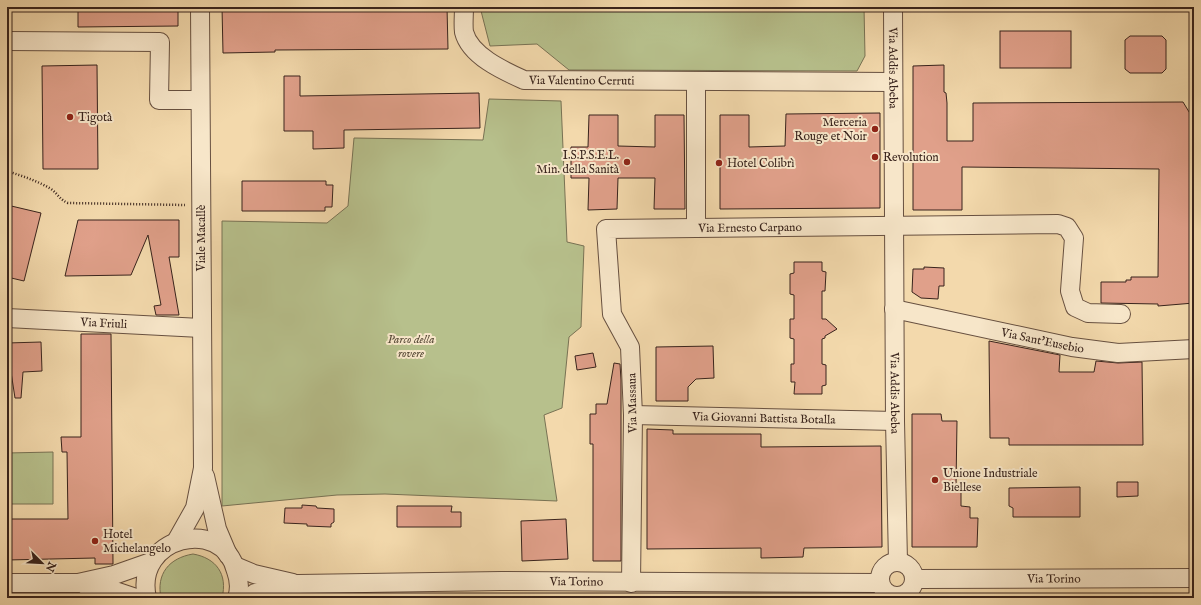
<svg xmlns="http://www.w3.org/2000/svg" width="1201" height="605" font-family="'IM FELL English',serif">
<rect width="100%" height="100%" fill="#f3d9ac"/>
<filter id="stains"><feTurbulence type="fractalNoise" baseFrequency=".005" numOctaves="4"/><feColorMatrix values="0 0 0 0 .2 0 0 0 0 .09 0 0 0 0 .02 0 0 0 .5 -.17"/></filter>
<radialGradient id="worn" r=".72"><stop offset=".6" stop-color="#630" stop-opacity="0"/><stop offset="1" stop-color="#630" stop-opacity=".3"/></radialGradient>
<g fill="#b7c08c" stroke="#787254">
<polygon points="480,7 864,7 865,56 857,71 569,70 537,44 490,46"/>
<polygon points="489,99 561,101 567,242 584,246 581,327 569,337 562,408 544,415 557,501 385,494 337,495 222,506 222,221 327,223 348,206 354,138 483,140"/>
<polygon points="53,452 53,504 7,504 7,453"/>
<path d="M193,554c23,4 35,20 29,44h-61c-5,-24 8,-40 32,-44z"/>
</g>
<g fill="#e0a08a" stroke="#38231c">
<polygon points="78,7 178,7 178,26 78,27"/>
<polygon points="222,7 447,7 448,49 275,50 275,52 223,53"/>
<rect x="1000" y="31" width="71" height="37"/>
<polygon points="1130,36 1162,36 1166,40 1166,69 1162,73 1130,73 1125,69 1125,40"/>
<polygon points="97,65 98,169 43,169 42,66"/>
<polygon points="944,65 944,92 946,93 947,103 947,141 973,141 973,103 1183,102 1194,120 1192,267 1194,266 1194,303 1158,306 1158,304 1101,303 1101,282 1126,282 1126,280 1131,280 1131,277 1158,277 1159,169 962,167 962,210 913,210 913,66"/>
<polygon points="284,76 300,76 300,96 479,93 480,128 344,130 344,148 313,149 313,131 284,131"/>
<polygon points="880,113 880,208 720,209 720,115 749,115 749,147 785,146 786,114"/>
<polygon points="589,115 618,115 618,146 655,147 655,115 684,115 685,209 654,209 655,178 618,178 617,209 588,210 589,178 571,178 571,147 588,147"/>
<polygon points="242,181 326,181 326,185 333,185 332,207 325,207 325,211 242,211"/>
<polygon points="7,205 41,213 24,281 7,277"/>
<polygon points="78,220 179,220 179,257 169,257 179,315 156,315 154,306 161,305 148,235 131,275 65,276"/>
<polygon points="794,262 822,262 822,271 826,272 825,291 822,291 822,319 826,319 837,329 825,336 825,338 822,339 822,364 826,365 826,385 822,386 822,394 794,394 795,382 791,382 791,364 794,364 794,339 790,338 790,319 794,319 794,295 790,294 790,274 794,273"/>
<polygon points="924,267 944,268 944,286 939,286 938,299 921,298 912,292 913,269 924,269"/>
<polygon points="81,334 111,334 113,564 95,564 95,558 7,560 7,519 68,519 67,452 62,452 61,437 81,437"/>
<polygon points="989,341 1060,355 1059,372 1094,372 1096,361 1118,363 1142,362 1143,445 1009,445 1009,438 990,438"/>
<polygon points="41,342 42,371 23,372 21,398 15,398 11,372 7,372 7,343"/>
<polygon points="713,346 714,378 696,379 688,387 688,401 656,401 656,347"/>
<polygon points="593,353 596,367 577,370 575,356"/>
<polygon points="614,363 620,364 621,380 621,561 593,561 593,444 590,444 590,414 596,414 596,404 607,404"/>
<polygon points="912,414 941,414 942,421 957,421 956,486 961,486 961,506 970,507 970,518 978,518 977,547 912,547"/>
<polygon points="647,429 673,430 673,434 761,434 761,447 881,446 882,547 804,548 803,557 761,558 761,548 647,549"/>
<polygon points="1117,482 1138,482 1138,496 1117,497"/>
<polygon points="1080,487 1080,517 1013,517 1013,508 1009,506 1009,488"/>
<polygon points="302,505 316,506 317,508 334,509 334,522 331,524 331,527 307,526 307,524 284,523 285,508 302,508"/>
<polygon points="397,506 452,506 451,512 461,512 461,527 397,527"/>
<polygon points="566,519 568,559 522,561 521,521"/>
</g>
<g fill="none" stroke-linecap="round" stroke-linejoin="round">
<defs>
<g id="minor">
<path id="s1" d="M464,7c0,8 -1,18 0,25 6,24 40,39 60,48l369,2"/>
<path id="s2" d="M893,7l2,414 3,141"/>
<polyline points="7,41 160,42 159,100 200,100"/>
<polyline points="696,228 696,81"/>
<path id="s3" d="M894,309l178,38 46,6 76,-4"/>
<path id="s4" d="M7,318l194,10"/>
<path id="s5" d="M633,415l262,6"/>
<polyline points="205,476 217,529 228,555"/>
<polyline points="177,540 195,508 203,468 200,7"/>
<circle cx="897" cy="579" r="17"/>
<polyline points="235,566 254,574 293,583"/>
<path id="s6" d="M914,579l280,-1"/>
<polyline points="7,583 78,583 114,575 151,562"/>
<path id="s7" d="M631,583l2,-168 -3,-68 -18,-33 -6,-85 452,-5 9,3 7,11 -4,53 5,16 13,6 33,1"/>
<polyline points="85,585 115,591 136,598"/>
<path d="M147,598c-14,-61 75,-83 89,-27 3,8 4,18 1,27"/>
<path id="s8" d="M248,598l7,-5 43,-9 203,-3 378,2"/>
</g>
</defs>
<use href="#minor" stroke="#675040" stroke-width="20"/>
<path stroke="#38231c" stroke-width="2.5" stroke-dasharray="1 2" stroke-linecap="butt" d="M7,171c15,5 31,10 44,18 7,5 9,11 17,14l117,2"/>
<use href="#minor" stroke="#f7e6c9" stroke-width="18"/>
</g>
<g fill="#8f2418" stroke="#f7e6c9" stroke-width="1.5">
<circle cx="70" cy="117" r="4"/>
<circle cx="875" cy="129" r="4"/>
<circle cx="875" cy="157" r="4"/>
<circle cx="627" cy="162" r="4"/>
<circle cx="719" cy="163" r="4"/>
<circle cx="935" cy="480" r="4"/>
<circle cx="95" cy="541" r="4"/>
</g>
<g text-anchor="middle" stroke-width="4" stroke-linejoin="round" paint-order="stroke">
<g font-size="12" fill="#38231c" stroke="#f7e6c9">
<text dy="4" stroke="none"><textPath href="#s2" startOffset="61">Via Addis Abeba</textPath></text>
<text dy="4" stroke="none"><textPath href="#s1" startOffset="162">Via Valentino Cerruti</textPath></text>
<text dy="4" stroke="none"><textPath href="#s7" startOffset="503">Via Ernesto Carpano</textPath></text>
<text transform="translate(201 238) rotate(-90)" y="4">Viale Macallè</text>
<text dy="4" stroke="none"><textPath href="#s4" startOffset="97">Via Friuli</textPath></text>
<text dy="4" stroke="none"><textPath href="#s3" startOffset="152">Via Sant'Eusebio</textPath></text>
<text dy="4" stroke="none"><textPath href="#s2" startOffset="386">Via Addis Abeba</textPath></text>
<text transform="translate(632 403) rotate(-91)" y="4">Via Massaua</text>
<text dy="4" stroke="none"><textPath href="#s5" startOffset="131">Via Giovanni Battista Botalla</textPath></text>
<text dy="4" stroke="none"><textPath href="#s6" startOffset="140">Via Torino</textPath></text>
<text dy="4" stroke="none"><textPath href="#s8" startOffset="331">Via Torino</textPath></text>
</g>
<g font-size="12" fill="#38231c" stroke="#f7e6c9" text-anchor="start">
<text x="78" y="121">Tigotà</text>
<text x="867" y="126" text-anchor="end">Merceria<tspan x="867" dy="14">Rouge et Noir</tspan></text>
<text x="619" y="159" text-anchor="end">I.S.P.S.E.L.<tspan x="619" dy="14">Min. della Sanità</tspan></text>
<text x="883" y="161">Revolution</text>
<text x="727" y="167">Hotel Colibrì</text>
<text x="943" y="477">Unione Industriale<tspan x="943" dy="14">Biellese</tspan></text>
<text x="103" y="538">Hotel<tspan x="103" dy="14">Michelangelo</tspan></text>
</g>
<g font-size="12" font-style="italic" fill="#584a38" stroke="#f7e6c9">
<text x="411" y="343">Parco della<tspan x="411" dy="14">rovere</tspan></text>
</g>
</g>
<rect width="1201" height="605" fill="none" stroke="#f3d9ac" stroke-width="24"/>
<rect x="8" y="8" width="1185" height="589" fill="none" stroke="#38231c" stroke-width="2"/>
<rect x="12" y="12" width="1177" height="581" fill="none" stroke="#38231c"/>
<g transform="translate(42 563) rotate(114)" stroke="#f7e6c9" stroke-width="3" paint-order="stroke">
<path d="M0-3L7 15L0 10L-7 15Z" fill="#38231c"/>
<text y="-6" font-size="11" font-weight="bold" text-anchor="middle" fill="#38231c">N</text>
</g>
<rect width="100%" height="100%" filter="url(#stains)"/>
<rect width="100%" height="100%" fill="url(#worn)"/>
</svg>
